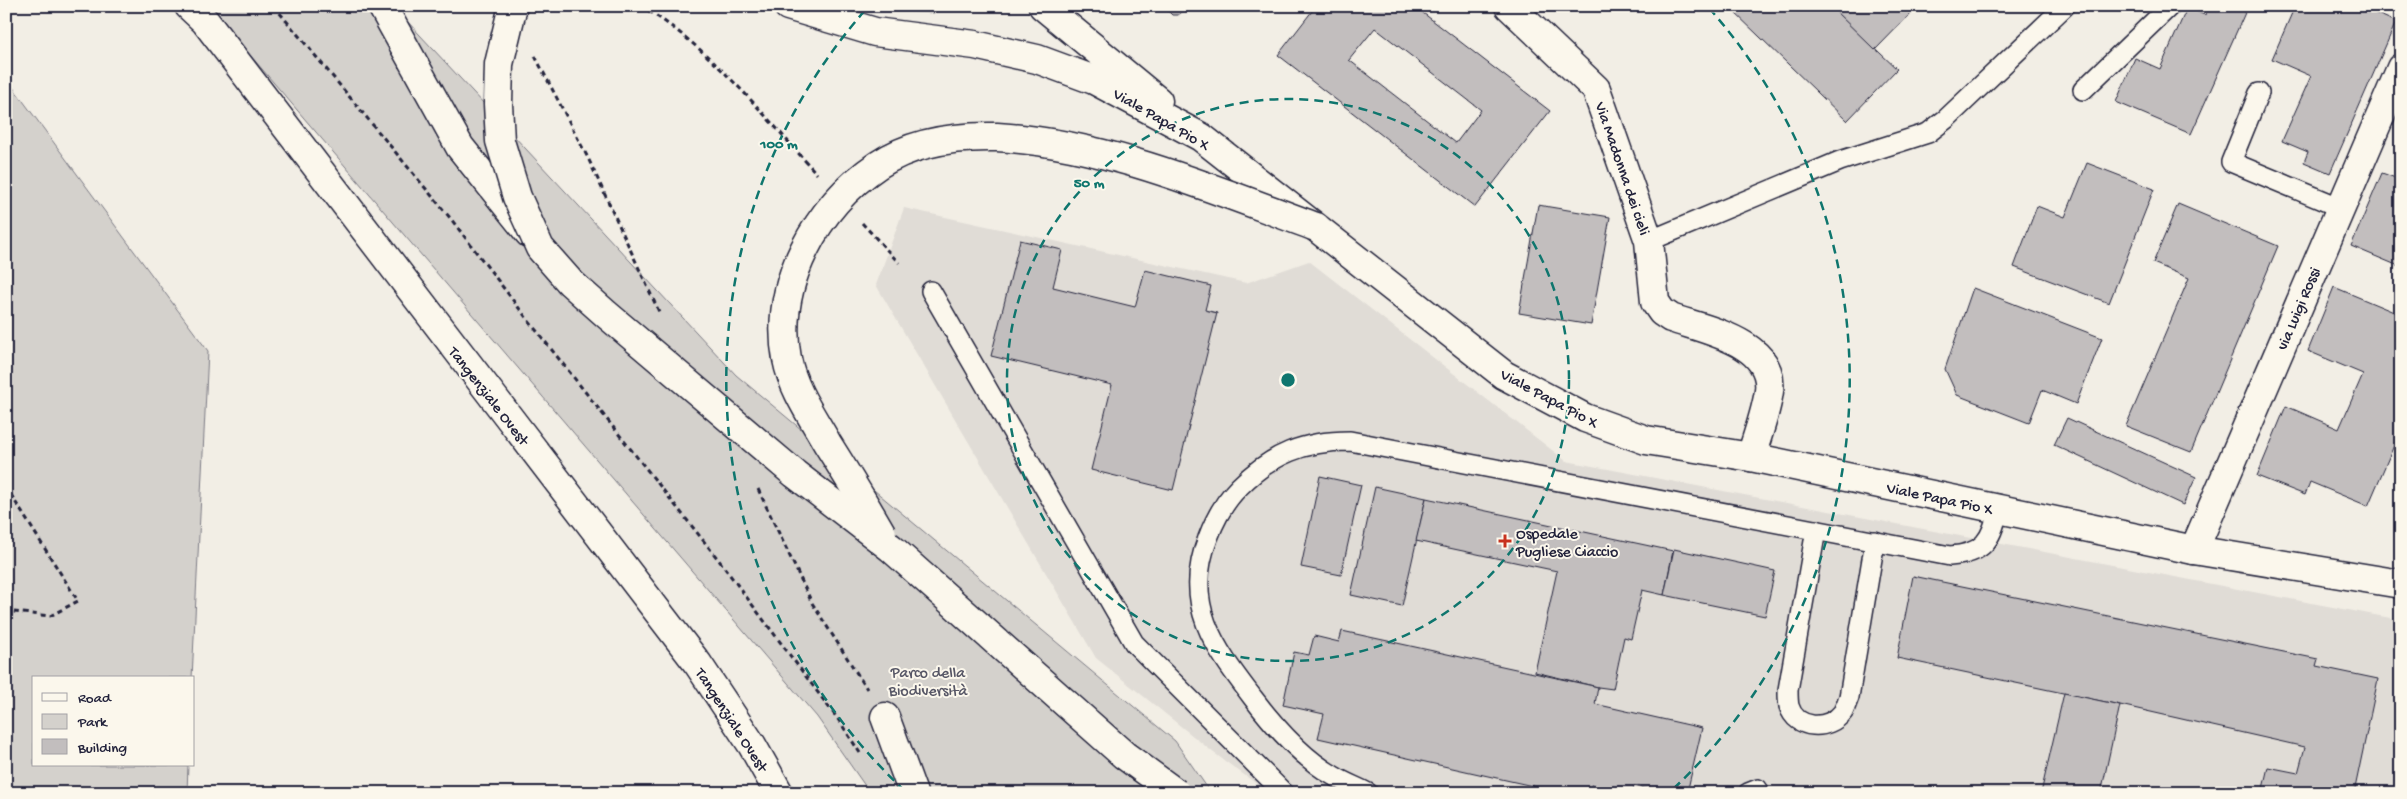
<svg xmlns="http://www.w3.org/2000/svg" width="2407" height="799" font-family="'Gochi Hand',sans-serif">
<defs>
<pattern id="grass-dots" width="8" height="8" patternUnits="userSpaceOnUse" patternTransform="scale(1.25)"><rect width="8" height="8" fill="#d4d1cc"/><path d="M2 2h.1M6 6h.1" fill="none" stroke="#b6b3b0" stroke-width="1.8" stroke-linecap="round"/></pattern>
</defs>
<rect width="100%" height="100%" fill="#f2eee5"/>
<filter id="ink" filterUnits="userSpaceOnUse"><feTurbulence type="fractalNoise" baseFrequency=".02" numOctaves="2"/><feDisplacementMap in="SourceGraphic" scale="10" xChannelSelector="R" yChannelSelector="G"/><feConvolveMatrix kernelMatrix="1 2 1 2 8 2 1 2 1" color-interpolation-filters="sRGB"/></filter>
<g filter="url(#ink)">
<polygon fill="#e0dcd6" points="904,208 1246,283 1309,261 1566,461 2401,620 2401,793 1269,793 1214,753 1096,658 876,285"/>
<polygon fill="url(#grass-dots)" stroke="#7b7a84" points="874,6 937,6 934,13 886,10"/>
<g fill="#d4d1cc" stroke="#7b7a84">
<polygon points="208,6 393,6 736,375 1175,741 1211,793 870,793 817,717"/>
<polygon points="6,78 208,351 192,678 34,678 34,765 188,765 187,793 6,793"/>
</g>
<g fill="#c2bebe" stroke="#22223b" fill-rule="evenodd">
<polygon points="1167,6 1190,6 1178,15 1172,15 1167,10"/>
<path d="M1316,6h98l136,105 -75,96 -197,-152zM1375,28l106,82 -25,33 -107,-83z"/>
<polygon points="1735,6 1830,6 1897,69 1847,121 1731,9"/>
<polygon points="1830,6 1918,6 1875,50"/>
<polygon points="2209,6 2248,6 2191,134 2116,102 2135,58 2160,69 2187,8 2205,15"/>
<polygon points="2295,6 2359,6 2396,22 2330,173 2304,162 2308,152 2282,141 2311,76 2272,59"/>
<polygon points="2087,163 2154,189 2109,303 2014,267 2037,206 2065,217"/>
<polygon points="2382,173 2401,180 2401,267 2351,246"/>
<polygon points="2178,204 2278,246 2191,452 2126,426 2189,278 2153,263"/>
<polygon points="1538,205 1610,217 1591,325 1519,313"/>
<polygon points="1020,240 1062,250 1053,287 1135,307 1145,270 1211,286 1205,310 1217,313 1173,490 1091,470 1112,385 991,356"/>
<polygon points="2334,287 2401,315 2401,429 2368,506 2310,482 2305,495 2257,476 2286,406 2339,429 2363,374 2308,351"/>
<polygon points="1973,288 2102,338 2076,404 2042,390 2029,423 1957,395 1945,369"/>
<polygon points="2067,418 2196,477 2183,505 2054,445"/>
<polygon points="1320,476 1361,485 1341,575 1301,567"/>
<polygon points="1375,487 1426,498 1402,606 1351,595"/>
<polygon points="1426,498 1673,551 1664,595 1642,590 1631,639 1624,637 1613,689 1598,687 1535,672 1557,571 1416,541"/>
<polygon points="1674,549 1775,571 1765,616 1664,595"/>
<polygon points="1913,576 2318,659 2316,666 2378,679 2354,793 2262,793 2268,767 2298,773 2305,747 2120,705 1897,658"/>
<polygon points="1342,631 1598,687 1595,704 1702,728 1687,793 1662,793 1634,786 1632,793 1625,793 1591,785 1590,793 1564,793 1318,738 1324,714 1283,705 1294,652 1309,655 1314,636 1339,642"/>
<polygon points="2064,693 2120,705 2101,793 2041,793"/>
</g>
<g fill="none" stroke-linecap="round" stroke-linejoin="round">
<defs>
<g id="lane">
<polyline points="2083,90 2170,6"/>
<polyline points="2259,93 2231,162 2339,207"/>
<polyline points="1649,241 1840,161 1928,133 1946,119 2065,6"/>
<polyline points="931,291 1134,643 1284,793"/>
<path d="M1816,530l-28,160c0,5 0,11 1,16 7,24 40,25 54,6 2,-4 4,-10 6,-15l26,-156"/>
<path d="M1368,793c-11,-6 -23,-10 -34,-17 -32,-18 -59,-49 -81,-78 -39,-51 -71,-94 -45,-160 7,-19 17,-37 31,-51 33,-33 65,-46 111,-46l600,115c33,-2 42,-16 48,-46"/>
<polyline points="1748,793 1758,789"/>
</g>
<g id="street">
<polyline points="788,6 875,32 975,45 1037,59 1094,80 1201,137 1504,375 1585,418 1646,440 1751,457 2194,550 2401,584"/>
<polyline points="1043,6 1158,101"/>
<path d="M1509,6l87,83 53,152 6,61 7,10 9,6c34,12 104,24 98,73 -3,22 -12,45 -18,66"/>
<polyline points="2194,550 2401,68"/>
<polyline points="885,717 913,793"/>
</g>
<polyline id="secondary" points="382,6 460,147 529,233"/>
<polyline id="highway" points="189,6 205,21 698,664 752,745 779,793"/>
</defs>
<use href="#lane" stroke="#22223b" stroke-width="22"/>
<use href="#street" stroke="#22223b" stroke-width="31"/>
<use href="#secondary" stroke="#22223b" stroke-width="31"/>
<use href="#highway" stroke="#22223b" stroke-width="31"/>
<g stroke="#22223b" stroke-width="3" stroke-dasharray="5 4" stroke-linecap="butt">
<polyline points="274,6 451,219 528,320 718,559 840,722 860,753"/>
<path d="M641,6c70,42 122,108 176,168"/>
<polyline points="535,56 588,158 660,314"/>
<polyline points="862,223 899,263"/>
<polyline points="6,487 78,601 50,616 6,611"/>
<polyline points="758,489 812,603 867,689"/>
</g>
<use href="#lane" stroke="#fbf7ec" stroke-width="19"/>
<use href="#street" stroke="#fbf7ec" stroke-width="28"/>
<use href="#secondary" stroke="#fbf7ec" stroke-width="28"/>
<use href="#highway" stroke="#fbf7ec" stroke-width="28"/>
<defs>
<g id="secondary-bridge">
<polyline points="513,6 499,64 498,104 500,141 517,197 540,248 570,282 606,314 795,474 891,548 1124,755 1176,793"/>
<path d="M882,534c-18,-31 -36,-61 -55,-91 -15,-27 -34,-53 -40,-84 -14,-75 30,-153 91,-194 34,-23 80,-29 119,-28 109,6 218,53 319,90"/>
</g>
</defs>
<use href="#secondary-bridge" stroke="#22223b" stroke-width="31" stroke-linecap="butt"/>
<use href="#secondary-bridge" stroke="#fbf7ec" stroke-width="28"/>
</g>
</g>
<g fill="none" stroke="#0f766e" stroke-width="2.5" stroke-dasharray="9 6">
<circle cx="1288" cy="380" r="281"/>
<path d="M905 791A562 562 0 0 1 867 8M1709 8A562 562 0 0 1 1671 791"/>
</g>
<path fill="#c8321e" stroke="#fbf7ec" stroke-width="2" d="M1502.5 533.5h5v5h5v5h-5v5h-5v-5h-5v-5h5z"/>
<g text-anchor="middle" stroke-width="4" stroke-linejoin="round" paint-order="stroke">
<g font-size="16" fill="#22223b" stroke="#fbf7ec">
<text transform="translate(1162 118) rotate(30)" y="6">Viale Papa Pio X</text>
<text transform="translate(1624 168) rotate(71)" y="6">Via Madonna dei cieli</text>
<text transform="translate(2297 308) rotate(-67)" y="6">via Luigi Rossi</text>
<text transform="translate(490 395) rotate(52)" y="6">Tangenziale Ovest</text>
<text transform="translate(1550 397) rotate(28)" y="6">Viale Papa Pio X</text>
<text transform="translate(1940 497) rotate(12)" y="6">Viale Papa Pio X</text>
<text transform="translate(733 719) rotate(57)" y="6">Tangenziale Ovest</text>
</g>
<g font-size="16" fill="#22223b" stroke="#fbf7ec" text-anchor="start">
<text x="1516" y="538">Ospedale<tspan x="1516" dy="18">Pugliese Ciaccio</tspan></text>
</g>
<g font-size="16" fill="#575766" stroke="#fbf7ec">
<text x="928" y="677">Parco della<tspan x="928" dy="18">Biodiversità</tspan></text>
</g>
</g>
<circle cx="1288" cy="380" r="8" fill="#0f766e" stroke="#fbf7ec" stroke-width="2.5"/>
<g font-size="15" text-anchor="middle" font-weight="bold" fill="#0f766e" stroke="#fbf7ec" stroke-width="4" stroke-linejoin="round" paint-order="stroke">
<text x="779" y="148">100 m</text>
<text x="1089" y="187">50 m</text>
</g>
<rect width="2407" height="799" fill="none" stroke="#fbf7ec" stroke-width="25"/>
<rect x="12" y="12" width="2382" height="774" fill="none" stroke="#22223b" stroke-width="2" filter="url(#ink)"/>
<rect x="32" y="676" width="162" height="90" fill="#fbf7ec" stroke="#a4a2a5"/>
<rect x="42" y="693" width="25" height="8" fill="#fbf7ec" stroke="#a4a2a5"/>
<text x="78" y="702" font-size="15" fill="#22223b">Road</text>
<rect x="42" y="714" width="25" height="15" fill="#d4d1cc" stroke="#a4a2a5"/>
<text x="78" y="726" font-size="15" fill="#22223b">Park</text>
<rect x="42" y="739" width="25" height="15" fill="#c2bebe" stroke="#a4a2a5"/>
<text x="78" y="752" font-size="15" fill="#22223b">Building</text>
</svg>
